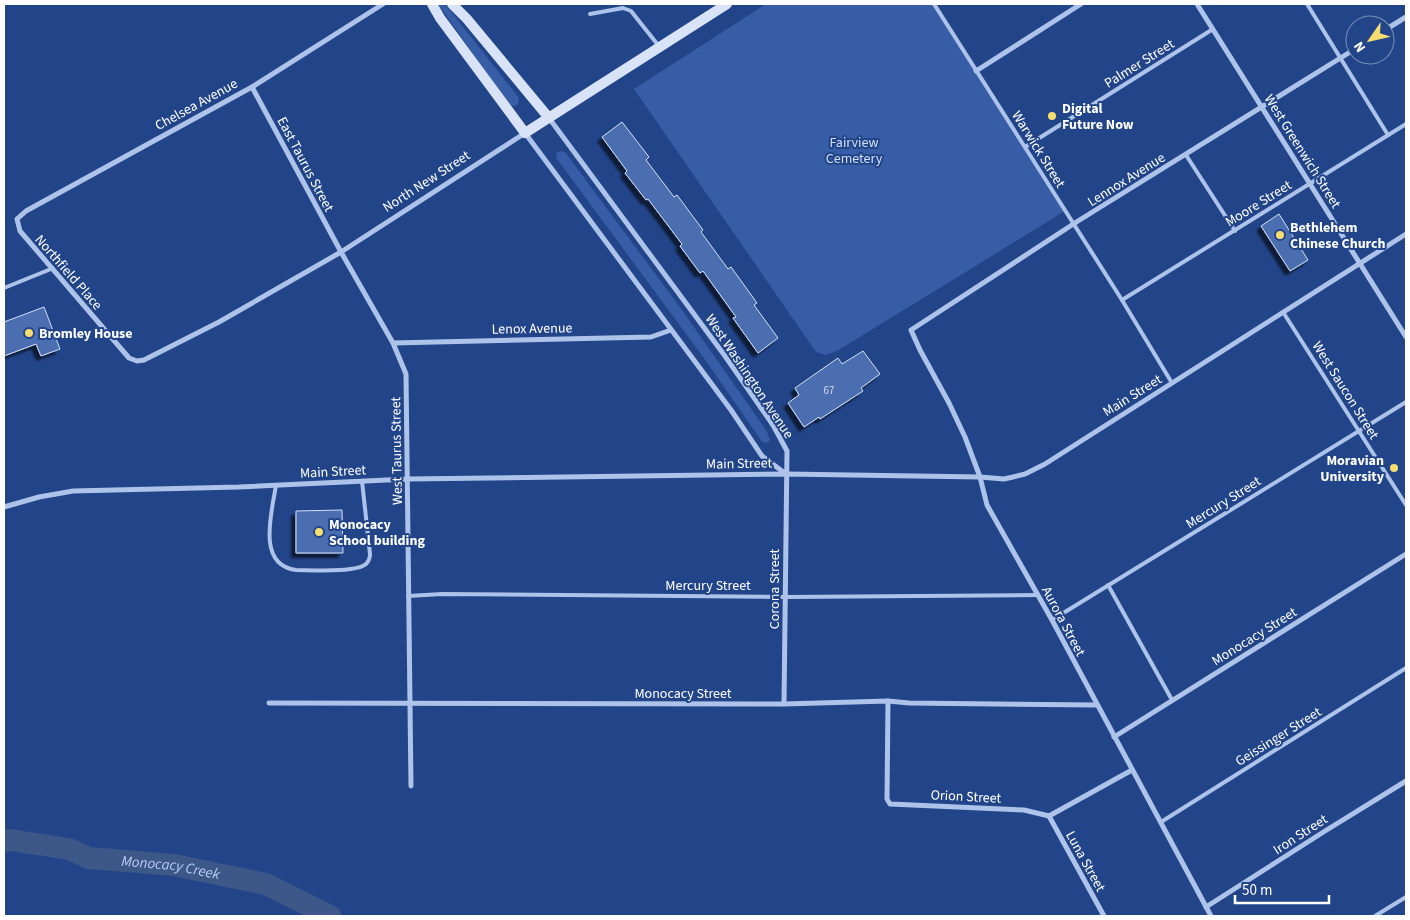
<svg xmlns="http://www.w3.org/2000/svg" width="1410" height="920" font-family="'Source Sans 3',sans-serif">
<defs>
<filter id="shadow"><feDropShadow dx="-4.5" dy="4.5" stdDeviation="1" flood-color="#0009"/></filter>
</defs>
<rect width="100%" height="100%" fill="#224589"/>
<g fill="#365da6">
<polygon points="438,4 445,4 519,98 518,104 514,107 508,103"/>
<polygon points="766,4 934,4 1065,211 837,351 826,355 816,352 634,89"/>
<polygon points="560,151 565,152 682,310 766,430 770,440 767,443 762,442 758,436 706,361 557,159 556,153"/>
</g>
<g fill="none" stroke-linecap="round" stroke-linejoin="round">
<path stroke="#3e5789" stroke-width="22" id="s1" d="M4,841l6,-1 59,9 20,9 85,7 92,19 64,32"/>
</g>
<g fill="#4b6eb1" stroke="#d2dff8" filter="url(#shadow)">
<polygon points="622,122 649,157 646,160 674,197 677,195 703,230 701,232 728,269 731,267 757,303 754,305 778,338 758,353 733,318 736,317 703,271 700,273 680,246 682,244 648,199 646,200 625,173 627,171 602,137"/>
<polygon points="1279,214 1308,260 1290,271 1261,226"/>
<polygon points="44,307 60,349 41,356 36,344 4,356 4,322"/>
<polygon points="863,351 880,374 861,388 863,391 820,419 819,417 804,427 788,403 799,395 795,388 838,358 842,364"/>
<polygon points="342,510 343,553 296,553 296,511"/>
</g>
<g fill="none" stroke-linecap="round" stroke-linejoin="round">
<g stroke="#adc3ea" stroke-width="4">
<polyline points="934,4 1122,300 1172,383"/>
<polyline points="1307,4 1388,135"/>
<polyline points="590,14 623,8 631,11 658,45"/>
<polyline points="1025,147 1213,29"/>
<polyline points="1186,155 1235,231"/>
<polyline points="4,288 51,269"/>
<polyline points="1122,300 1406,124"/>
<polyline points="1283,312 1406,505"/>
<path d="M276,485c-4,27 -20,80 20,85 15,0 59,3 70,-6 3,-3 4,-6 4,-10l-8,-73"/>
<polyline points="1108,585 1172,700"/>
<polyline points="408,596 442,594 786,597 1038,595"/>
<polyline points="1052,620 1406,402"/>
<polyline points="1161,822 1406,668"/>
<polyline points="1375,916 1406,897"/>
</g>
<g stroke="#adc3ea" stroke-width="5">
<polyline points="383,4 252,87 26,211 17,219 20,231 129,358 137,361 144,360 219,322 341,252 525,133 731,410 762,456 786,474"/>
<polyline points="1197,4 1406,337"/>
<polyline points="1385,30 1406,17"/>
<polyline points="976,71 1081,4"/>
<polyline points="252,87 341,252 393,343 406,374 411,786"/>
<polyline points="549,118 725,356 773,425 787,451 784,704"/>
<polyline points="393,343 651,337 671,330"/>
<polyline points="4,507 39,497 73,491 239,487 408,479 786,474 980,477 1004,479 1013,477 1025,474 1045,464 1406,234"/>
<polyline points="888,701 887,799 890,804 1024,810 1049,816 1132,770"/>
<polyline points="269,703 784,704 888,701 909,703 1096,705"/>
<polyline points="1114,737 1406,554"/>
<polyline points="1049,816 1104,916"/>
<polyline points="1206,907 1325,831 1406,781"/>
<polyline points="1211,916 1052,620 987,505 980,477 965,437 949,403 920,350 911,330 1078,221 1355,49"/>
</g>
<g stroke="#d9e3f8" stroke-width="10">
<polyline points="432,4 440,18 525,133 727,4"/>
<polyline points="452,4 467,19 549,118"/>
</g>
</g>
<g fill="#f6dd6f" stroke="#224589" stroke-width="2">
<circle cx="1052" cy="116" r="5"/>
<circle cx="1280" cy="235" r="5"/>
<circle cx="29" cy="333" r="5"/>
<circle cx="1394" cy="468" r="5"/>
<circle cx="319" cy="532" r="5"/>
</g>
<g text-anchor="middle" stroke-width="4" stroke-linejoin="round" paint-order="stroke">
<g font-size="11" fill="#d2dbec">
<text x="829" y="394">67</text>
</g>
<g font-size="14" fill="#fff" stroke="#224589">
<text transform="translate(1139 63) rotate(-32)" y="5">Palmer Street</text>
<text transform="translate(196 104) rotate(-29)" y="5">Chelsea Avenue</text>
<text transform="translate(1039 149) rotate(58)" y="5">Warwick Street</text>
<text transform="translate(1303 151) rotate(58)" y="5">West Greenwich Street</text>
<text transform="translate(306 164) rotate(62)" y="5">East Taurus Street</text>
<text transform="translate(1126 179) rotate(-32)" y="5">Lennox Avenue</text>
<text transform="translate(426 181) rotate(-33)" y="5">North New Street</text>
<text transform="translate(1258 203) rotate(-32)" y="5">Moore Street</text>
<text transform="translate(69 272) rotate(49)" y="5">Northfield Place</text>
<text transform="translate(532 328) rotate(-1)" y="5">Lenox Avenue</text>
<text transform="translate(750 376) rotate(56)" y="5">West Washington Avenue</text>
<text transform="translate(1346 390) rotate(58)" y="5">West Saucon Street</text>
<text transform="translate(1132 395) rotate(-32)" y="5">Main Street</text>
<text transform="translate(396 451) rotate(-91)" y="5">West Taurus Street</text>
<text transform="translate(739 463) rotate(-1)" y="5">Main Street</text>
<text transform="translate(333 471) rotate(-3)" y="5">Main Street</text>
<text transform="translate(1223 502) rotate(-32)" y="5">Mercury Street</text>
<text x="708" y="590">Mercury Street</text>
<text transform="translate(774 589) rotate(-90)" y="5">Corona Street</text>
<text transform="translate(1064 621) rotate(62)" y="5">Aurora Street</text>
<text transform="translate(1254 636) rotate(-32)" y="5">Monocacy Street</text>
<text x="683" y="698">Monocacy Street</text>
<text transform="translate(1278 736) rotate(-32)" y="5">Geissinger Street</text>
<text transform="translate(966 796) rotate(3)" y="5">Orion Street</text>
<text transform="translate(1300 834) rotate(-33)" y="5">Iron Street</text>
<text transform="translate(1086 861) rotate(61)" y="5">Luna Street</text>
</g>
<g font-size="14" font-weight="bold" fill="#fff" stroke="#224589" text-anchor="start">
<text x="1062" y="113">Digital<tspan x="1062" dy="16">Future Now</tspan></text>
<text x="1290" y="232">Bethlehem<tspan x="1290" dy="16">Chinese Church</tspan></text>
<text x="39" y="338">Bromley House</text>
<text x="1384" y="465" text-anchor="end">Moravian<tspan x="1384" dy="16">University</tspan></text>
<text x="329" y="529">Monocacy<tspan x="329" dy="16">School building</tspan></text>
</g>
<g font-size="14" fill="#d2dff8" stroke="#224589">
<text x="854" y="147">Fairview<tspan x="854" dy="16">Cemetery</tspan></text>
</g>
<g font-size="15" font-style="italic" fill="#b9cdf1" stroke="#224589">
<text dy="5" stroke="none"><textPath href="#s1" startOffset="170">Monocacy Creek</textPath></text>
</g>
</g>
<rect width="1410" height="920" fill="none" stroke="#ffffff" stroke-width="10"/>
<g transform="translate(1370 40) rotate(236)"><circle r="24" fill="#224589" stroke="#7a8fb8"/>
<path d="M0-4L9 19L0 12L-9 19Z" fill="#f6dd6f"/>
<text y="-8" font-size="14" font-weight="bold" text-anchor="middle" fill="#ffffff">N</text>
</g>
<path d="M1235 895v8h94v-8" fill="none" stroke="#ffffff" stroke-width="2.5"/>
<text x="1242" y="895" font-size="15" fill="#ffffff" stroke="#224589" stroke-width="4" paint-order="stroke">50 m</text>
</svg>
